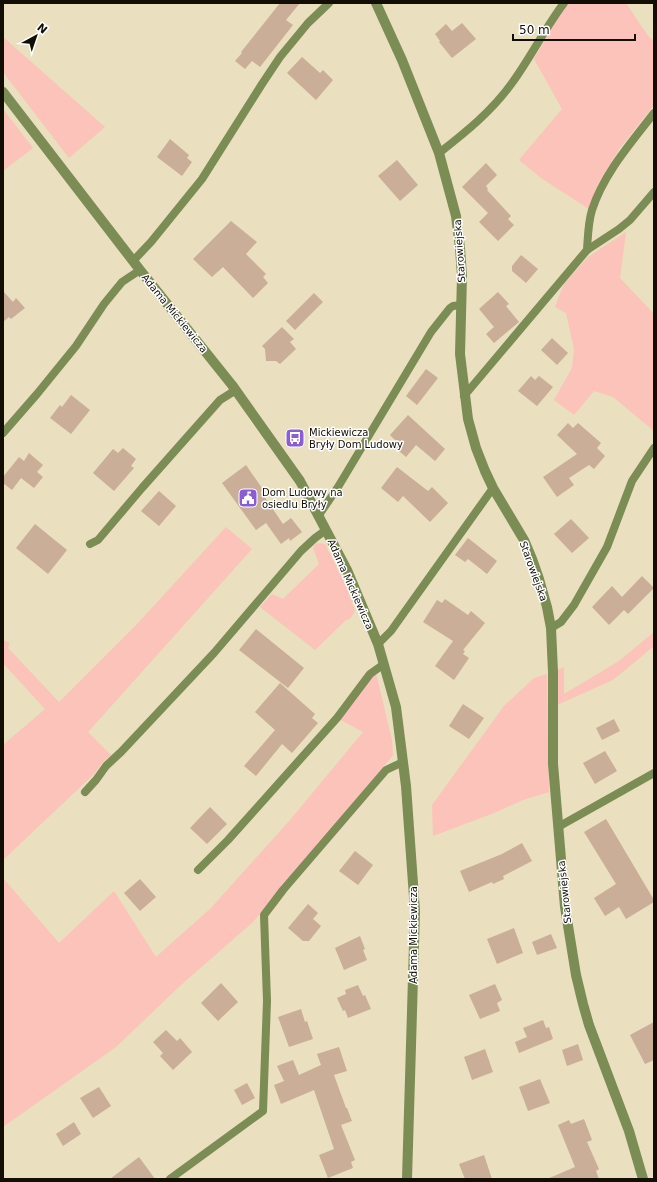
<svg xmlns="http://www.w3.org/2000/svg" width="657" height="1182" font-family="'DejaVu Sans',sans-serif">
<rect width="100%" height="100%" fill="#eadfbe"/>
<g fill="#fbc3b9">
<polygon points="569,3 626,3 648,36 654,41 654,105 620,148 597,186 589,209 541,178 519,160 562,109 534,59 562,10"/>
<polygon points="3,37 105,127 69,158 3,72"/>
<polygon points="3,109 33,148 3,171"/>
<polygon points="626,232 620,278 654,314 654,431 613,397 594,391 574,415 554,400 572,368 574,349 566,313 555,307 564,284 588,257"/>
<polygon points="226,527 252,549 88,732 111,755 102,763 94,774 3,860 3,745 45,709 3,663 3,640 10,643 8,648 59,702 139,622"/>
<path d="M317,543l8,1c11,22 23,44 30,67l-5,8 -4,1 -31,30 -55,-43 12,-13 11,5 36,-35 -6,-16z"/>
<polygon points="654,632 654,646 613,680 557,705 557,670 564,667 564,694 619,661"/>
<polygon points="376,673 392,740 393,755 352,806 253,922 181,985 116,1047 3,1127 3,878 59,943 114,891 156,957 211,908 290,820 363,732 339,719 371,676"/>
<polygon points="547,674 548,748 549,792 523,800 494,813 433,836 432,805 504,706 534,678"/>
</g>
<g fill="#caae97">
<polygon points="280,3 300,3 286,20 293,25 260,67 252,61 245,69 235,61 242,53 241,52"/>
<polygon points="462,23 476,39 452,58 439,42 440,41 435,34 446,24 452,31"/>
<polygon points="302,57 320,73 323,70 333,80 316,100 287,73"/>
<polygon points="170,139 189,155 187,158 192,162 182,176 157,157"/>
<polygon points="397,160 418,185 400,201 378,176"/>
<polygon points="486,163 497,175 486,186 488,189 487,190 511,216 508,219 514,225 498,241 479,222 488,213 462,187"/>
<polygon points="231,221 257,242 246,254 266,274 263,277 268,283 253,298 223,267 212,277 193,259"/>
<polygon points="521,255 538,269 526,283 512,271 512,266"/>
<polygon points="3,291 13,302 16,298 25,308 11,319 9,317 3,322"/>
<polygon points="498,292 509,304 506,306 519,322 494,343 486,334 494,327 479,309"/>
<polygon points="314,293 323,302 295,330 286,321"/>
<polygon points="282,327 294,339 290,342 296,349 280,364 276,361 266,361 265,349 262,346"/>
<polygon points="552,338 568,353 557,365 541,350"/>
<polygon points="426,369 438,378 417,405 406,396"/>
<polygon points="531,376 535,380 539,376 553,387 537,406 518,391"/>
<polygon points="71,395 90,410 71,434 50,418 60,405 62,407"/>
<polygon points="408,415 445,449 435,461 416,445 406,457 392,445 396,441 390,435"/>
<polygon points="568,423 573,428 578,423 601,443 597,448 605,456 594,469 589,465 569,478 574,485 557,497 543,477 577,454 557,435"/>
<polygon points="123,448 136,459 131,466 134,468 114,491 93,473 113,449 118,453"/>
<polygon points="29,453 43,465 37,472 43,477 34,488 21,478 12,490 3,483 3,477 19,457 24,461"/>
<polygon points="246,465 264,491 262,493 283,524 291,518 302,532 290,541 289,538 281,544 266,523 256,530 222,483"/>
<polygon points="397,467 428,491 432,487 448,503 430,522 403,496 398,502 381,488"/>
<polygon points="159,491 176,506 159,526 141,511"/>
<polygon points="571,519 589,538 572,553 554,534"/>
<polygon points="35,524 67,550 48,574 16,548"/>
<polygon points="468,538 497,561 487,574 468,559 465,562 455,555"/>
<polygon points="642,576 654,588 628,614 624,610 609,625 592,607 612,586 622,597"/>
<polygon points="445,599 468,615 471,611 485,623 463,650 465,651 463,654 469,658 454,680 435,666 453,641 423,622 437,600 442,603"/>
<polygon points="256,629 304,668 288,688 239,650"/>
<polygon points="280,683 315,714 312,718 318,723 292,753 282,744 256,776 244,766 275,730 255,712"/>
<polygon points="463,704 484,718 469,739 449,726"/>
<polygon points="614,719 620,731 602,740 596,728"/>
<polygon points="605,751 617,771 595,784 583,763"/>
<polygon points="210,807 227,824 207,844 190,828"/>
<polygon points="606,819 654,900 654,902 626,919 619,907 605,916 594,898 616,884 584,832"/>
<polygon points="522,843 532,861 503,876 504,879 493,884 492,882 469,892 460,871 502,854"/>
<polygon points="355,851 373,865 358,885 339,871"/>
<polygon points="140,879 156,897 140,911 124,893"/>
<polygon points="308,904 318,913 313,919 321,926 309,941 303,941 288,928"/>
<polygon points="514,928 523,953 497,964 487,939"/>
<polygon points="551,934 557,948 537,955 532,942"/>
<polygon points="360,936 365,949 363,950 367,960 344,970 335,948"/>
<polygon points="221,983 238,1002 218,1021 201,1003"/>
<polygon points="495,984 502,1000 497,1003 500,1011 480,1019 469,995"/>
<polygon points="358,985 363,996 365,995 371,1009 348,1018 345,1010 343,1011 337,998 346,994 345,990"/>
<polygon points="301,1009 305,1022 307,1021 313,1039 289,1047 278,1017"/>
<polygon points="543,1020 546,1028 549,1027 553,1039 519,1053 515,1042 527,1037 523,1028"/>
<polygon points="654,1022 654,1060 645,1064 630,1035"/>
<polygon points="166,1030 177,1041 180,1038 192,1052 173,1070 160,1056 163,1053 153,1042"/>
<polygon points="578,1044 583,1060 567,1066 562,1050"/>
<polygon points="339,1047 347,1071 334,1075 346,1108 347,1108 352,1121 341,1125 355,1160 351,1162 353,1168 328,1178 319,1155 334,1149 314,1090 281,1104 274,1085 284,1081 277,1066 293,1060 299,1075 321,1065 317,1054"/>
<polygon points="485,1049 493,1072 472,1080 464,1057"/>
<polygon points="540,1079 550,1103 528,1111 519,1087"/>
<polygon points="247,1083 255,1098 242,1105 234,1090"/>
<polygon points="99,1087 111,1106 93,1118 80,1098"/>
<polygon points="584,1119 592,1140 587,1142 599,1169 596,1171 599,1179 547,1179 575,1167 558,1125 569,1120 571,1124"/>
<polygon points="74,1122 81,1134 63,1146 56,1134"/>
<polygon points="484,1155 492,1179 465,1179 459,1164"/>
<polygon points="139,1157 155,1179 110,1179"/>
</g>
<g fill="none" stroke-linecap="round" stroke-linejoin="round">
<g stroke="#7b8c54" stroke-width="8">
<path d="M439,153c27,-21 53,-42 73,-70 19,-26 33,-55 52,-80"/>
<path d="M587,250c1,-14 1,-27 5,-40 12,-37 39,-67 62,-97"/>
<polyline points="133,261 151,242 202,179 262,84 280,57 308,23 329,3"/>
<polyline points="464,396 587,250 619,229 630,220 654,192"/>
<polyline points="3,433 37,394 76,346 104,304 122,282 140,270"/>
<polyline points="319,515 338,487 431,332 450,308 453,306 461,305"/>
<polyline points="90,544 98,540 142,488 220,400 236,390"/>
<polyline points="551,628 561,622 574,605 607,547 632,481 654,448"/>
<polyline points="378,644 391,631 493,488"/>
<polyline points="85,792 96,780 106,766 121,752 214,653 301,551 315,538 326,530"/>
<polyline points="558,827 654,773"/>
<polyline points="198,870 228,840 337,718 370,674 384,664"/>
<polyline points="170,1179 263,1111 267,1001 264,915 283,890 386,770 403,762"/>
</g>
<polyline stroke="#7b8c54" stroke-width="10" points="376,3 402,60 439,153 456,216 460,248 462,276 460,354 468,419 476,448 485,471 493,488 524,540 532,559 539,579 547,607 551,628 553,672 553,764 565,907 576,975 583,1004 589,1025 629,1131 643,1179"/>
<polyline stroke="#7b8c54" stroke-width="10" points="3,92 140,270 232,385 300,481 347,570 378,644 396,707 406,786 415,911 407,1179"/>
</g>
<defs>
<symbol id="bus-square" viewBox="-11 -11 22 22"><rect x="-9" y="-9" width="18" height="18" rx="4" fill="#8a5cd6" stroke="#fff"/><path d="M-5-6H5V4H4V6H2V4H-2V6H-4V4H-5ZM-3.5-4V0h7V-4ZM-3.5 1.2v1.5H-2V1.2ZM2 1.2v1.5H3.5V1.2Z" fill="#fff"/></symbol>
<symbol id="civic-square" viewBox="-11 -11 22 22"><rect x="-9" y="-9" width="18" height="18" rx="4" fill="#8a5cd6" stroke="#fff"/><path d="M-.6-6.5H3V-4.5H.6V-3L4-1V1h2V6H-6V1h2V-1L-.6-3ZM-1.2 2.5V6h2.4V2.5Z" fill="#fff"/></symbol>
</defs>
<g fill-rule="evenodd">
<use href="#bus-square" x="284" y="427" width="22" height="22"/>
<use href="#civic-square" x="237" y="487" width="22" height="22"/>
</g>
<g text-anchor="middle" stroke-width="3" stroke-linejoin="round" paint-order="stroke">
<g font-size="10" fill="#120e04" stroke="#fff">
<text transform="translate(459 251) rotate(-94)" y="4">Starowiejska</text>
<text transform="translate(175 313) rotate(51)" y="4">Adama Mickiewicza</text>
<text transform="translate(534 571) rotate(70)" y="4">Starowiejska</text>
<text transform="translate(351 584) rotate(66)" y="4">Adama Mickiewicza</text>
<text transform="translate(564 892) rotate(-96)" y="4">Starowiejska</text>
<text transform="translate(413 935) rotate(-90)" y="4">Adama Mickiewicza</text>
</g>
<g font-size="10" fill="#120e04" stroke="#fff" text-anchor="start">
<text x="309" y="436">Mickiewicza<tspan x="309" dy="12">Bryły Dom Ludowy</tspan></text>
<text x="262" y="496">Dom Ludowy na<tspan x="262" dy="12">osiedlu Bryły</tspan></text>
</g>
</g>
<rect width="657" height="1182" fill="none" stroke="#120e04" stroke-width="8"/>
<g transform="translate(36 36) rotate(40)" stroke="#ffffff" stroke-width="3" paint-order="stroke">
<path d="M0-3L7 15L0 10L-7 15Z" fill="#120e04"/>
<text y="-6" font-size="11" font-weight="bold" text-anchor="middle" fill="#120e04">N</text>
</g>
<path d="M513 34v6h122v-6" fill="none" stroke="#120e04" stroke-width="2"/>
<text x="519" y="34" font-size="12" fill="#120e04" stroke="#ffffff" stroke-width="3" paint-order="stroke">50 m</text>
</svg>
